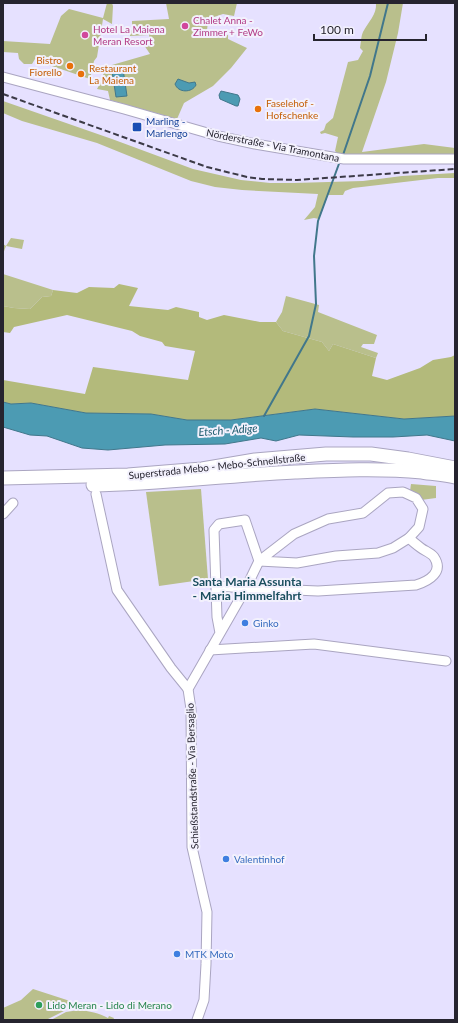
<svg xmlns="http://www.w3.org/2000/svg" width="458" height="1023" font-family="Lato,sans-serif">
<rect width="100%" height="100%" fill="#e6e1ff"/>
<g fill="#b9bf8c">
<polygon points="107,3 112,3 113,6 112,24 103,19 97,57 94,61 90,79 49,65 50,63 35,59 32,64 24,64 19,59 18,53 3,52 3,41 50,44 61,16 69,9 103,18"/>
<polygon points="166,3 237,3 234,16 223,14 211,18 208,22 206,38 228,35 228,39 247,48 231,68 213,86 184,103 177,119 110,100 108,91 97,89 102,80 105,67 150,54 144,45 150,39 149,35 130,36 130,31 132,30 132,21 169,19"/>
<path d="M376,3h27l-5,30 -12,49 -24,70 62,-8 31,4v8h-108l-10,-3 -2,-2 3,-14 -13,-4 -4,1 -1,-2 4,-2 2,-6 7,-6 15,-56 10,-2 5,-9 -3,-3c1,-5 1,-12 3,-16 5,-10 14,-17 13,-29z"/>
<polygon points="3,101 112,139 193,169 241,180 270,183 294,183 363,181 402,176 455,173 455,178 438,178 353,188 345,191 343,195 328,195 319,219 314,218 304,220 315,207 318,194 242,190 215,187 191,181 97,143 22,121 3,113"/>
<polygon points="11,238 24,240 22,249 6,246 3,254 3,244 6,246"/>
<polygon points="3,274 53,290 51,296 42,297 30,309 14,308 3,306"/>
<polygon points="286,296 319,305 318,312 377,335 374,344 363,344 361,347 378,353 376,358 333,344 329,351 322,342 283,331 276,322 282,312"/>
<polygon points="411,484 436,486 436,498 421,500 410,491"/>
<polygon points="201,489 208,579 159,586 146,492"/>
<polygon points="33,989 70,1001 64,1011 46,1020 3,1020 3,1008 21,1000"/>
<path d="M79,1010c10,1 20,3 29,8l1,-2 5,2 -1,2h-62l15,-8z"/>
</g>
<polygon fill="#b3ba7b" points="119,284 138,288 129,306 168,310 176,307 199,312 199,317 207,320 224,315 260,322 276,322 283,331 322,342 329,351 333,344 376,358 372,376 387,380 420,368 433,360 451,357 455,355 455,416 404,419 315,409 231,420 187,420 151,414 86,413 31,403 11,404 3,402 3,380 85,394 93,367 188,380 195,351 165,346 162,342 140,336 132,331 67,315 14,327 10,333 3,332 3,306 14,308 30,309 42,297 51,296 53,290 77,293 89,287 114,288"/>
<g fill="#4c9bb3" stroke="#41778b">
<polygon points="123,69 127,96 116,97 112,71"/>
<path d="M178,79l11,4 6,-1 1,3c-4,8 -18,8 -21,-1z"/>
<polygon points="221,91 238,95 240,99 238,106 236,106 220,99 219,95"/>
<polygon points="3,402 11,404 31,403 86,413 151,414 187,420 231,420 315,409 404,419 455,416 455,441 427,435 393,437 353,437 299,435 276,441 261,438 225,444 165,445 108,450 82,448 47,436 30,435 3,427"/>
</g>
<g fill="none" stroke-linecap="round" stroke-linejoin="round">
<g stroke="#41778b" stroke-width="2">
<polyline points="343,155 370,76 388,3"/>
<polyline points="264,416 309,336 316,304 314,256 318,221 340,161"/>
</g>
<defs>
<g id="minor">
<polyline points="3,77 124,109 218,136 255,144 344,159 455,159"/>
<polygon points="403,492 416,498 423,509 419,527 409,538 393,548 378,553 336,556 297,563 259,561 294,534 328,519 363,513 388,493"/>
<polyline points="96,494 117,590 171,668 188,689"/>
<polyline points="3,514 13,503"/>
<path d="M216,586l30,2 72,3 98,-6c13,-4 28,-13 18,-28 -3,-4 -9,-6 -13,-9 -4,-3 -8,-6 -12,-10"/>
<polyline points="210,650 314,644 446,661"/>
<polyline points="197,1020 204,1000 206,964 207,912 192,847 191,709 188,689 246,588 259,561 245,520 219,524 214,530 217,617 220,633"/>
</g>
<g id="highway">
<polyline points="3,478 128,475 202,469 255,460 326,454 371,454 408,459 455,468"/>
<path d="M93,485c67,-1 135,-10 202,-13 43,-2 84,-4 127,0 11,2 22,2 33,5"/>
</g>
</defs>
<use href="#minor" stroke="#aaa5c1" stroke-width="11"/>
<use href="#highway" stroke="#aaa5c1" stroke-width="15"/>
<use href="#minor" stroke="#fff" stroke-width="9"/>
<use href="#highway" stroke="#fff" stroke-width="13"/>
<polyline stroke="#3c3a47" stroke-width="2" stroke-dasharray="6 3" stroke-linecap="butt" points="3,94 207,167 247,177 262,179 297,180 455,169"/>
</g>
<g fill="#d1479c" stroke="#f3f1fd" stroke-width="1.5">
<circle cx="185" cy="26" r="4"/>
<circle cx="85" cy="35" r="4"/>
</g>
<g fill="#e8710a" stroke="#f3f1fd" stroke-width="1.5">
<circle cx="70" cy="66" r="4"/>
<circle cx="81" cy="74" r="4"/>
<circle cx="258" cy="109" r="4"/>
</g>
<rect fill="#1a4fb4" stroke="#f3f1fd" stroke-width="1.5" x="132" y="122" width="10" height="10" rx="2"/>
<g fill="#3f7fe0" stroke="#f3f1fd" stroke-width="1.5">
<circle cx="245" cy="623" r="4"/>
<circle cx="226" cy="859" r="4"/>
<circle cx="177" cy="954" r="4"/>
</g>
<circle fill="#2e9e5b" stroke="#f3f1fd" stroke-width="1.5" cx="39" cy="1005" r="4"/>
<g text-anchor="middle" stroke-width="4" stroke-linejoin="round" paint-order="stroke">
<g font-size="10" fill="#b23c85" stroke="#f3f1fd" text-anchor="start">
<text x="193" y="24">Chalet Anna -<tspan x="193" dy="12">Zimmer + FeWo</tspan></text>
<text x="93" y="33">Hotel La Maiena<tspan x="93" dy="12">Meran Resort</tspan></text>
</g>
<g font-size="10" fill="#c56008" stroke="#f3f1fd" text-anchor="start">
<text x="62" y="64" text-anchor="end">Bistro<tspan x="62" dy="12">Fiorello</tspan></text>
<text x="89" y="72">Restaurant<tspan x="89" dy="12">La Maiena</tspan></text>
<text x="266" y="107">Faselehof -<tspan x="266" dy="12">Hofschenke</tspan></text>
</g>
<g font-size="10" fill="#164399" stroke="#f3f1fd" text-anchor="start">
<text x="146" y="125">Marling -<tspan x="146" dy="12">Marlengo</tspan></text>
</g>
<g font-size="10" fill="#26242f" stroke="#f3f1fd">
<text transform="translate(273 145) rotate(11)" y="4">Nörderstraße - Via Tramontana</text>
<text transform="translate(217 466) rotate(-6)" y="4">Superstrada Mebo - Mebo-Schnellstraße</text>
<text transform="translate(192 776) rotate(-92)" y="4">Schießstandstraße - Via Bersaglio</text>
</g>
<g font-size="10" fill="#366cbe" stroke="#f3f1fd" text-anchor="start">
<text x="253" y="627">Ginko</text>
<text x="234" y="863">Valentinhof</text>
<text x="185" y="958">MTK Moto</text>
</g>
<g font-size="10" fill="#27864d" stroke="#f3f1fd" text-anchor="start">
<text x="47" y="1009">Lido Meran - Lido di Merano</text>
</g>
<g font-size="11" font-style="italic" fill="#19596b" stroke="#f3f1fd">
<text transform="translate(228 430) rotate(-4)" y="4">Etsch - Adige</text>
</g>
<g font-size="12" font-weight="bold" fill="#1a4e5e" stroke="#f3f1fd">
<text x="247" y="586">Santa Maria Assunta<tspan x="247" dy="14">- Maria Himmelfahrt</tspan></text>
</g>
</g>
<rect width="458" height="1023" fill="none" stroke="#26242f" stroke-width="8"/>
<path d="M314 34v6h112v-6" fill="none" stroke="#26242f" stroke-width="2"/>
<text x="320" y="34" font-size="12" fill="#26242f" stroke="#f3f1fd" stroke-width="3" paint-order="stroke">100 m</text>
</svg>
